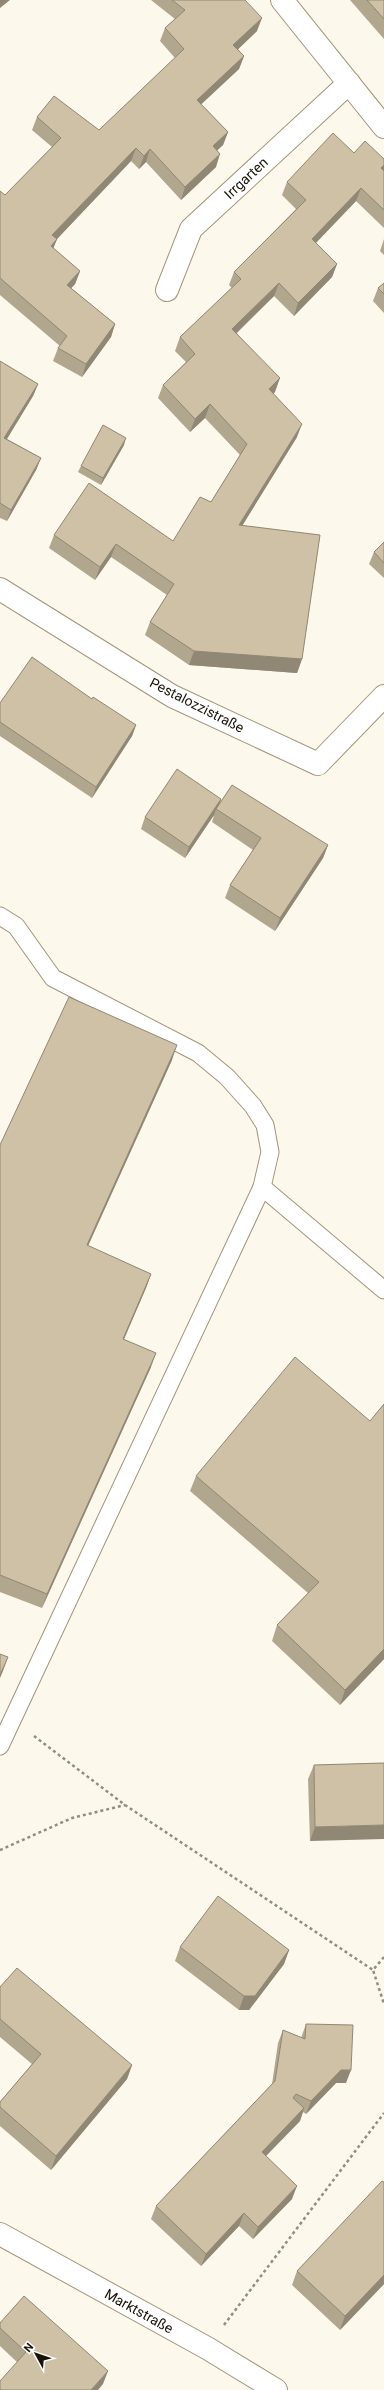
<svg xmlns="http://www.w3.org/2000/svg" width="384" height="2390" font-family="Roboto,sans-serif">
<rect width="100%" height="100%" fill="#fdf8ec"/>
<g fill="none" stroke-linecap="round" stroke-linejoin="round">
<defs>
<g id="lane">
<polyline points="0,916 16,926 53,978 198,1053 227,1077 253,1106 265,1125 270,1152 262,1187 0,1746"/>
<polyline points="262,1187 384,1290"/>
</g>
<g id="street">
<polyline points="282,0 384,127"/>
<polyline points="167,290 191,229 349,83"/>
<polyline points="0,589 172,696 318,764 384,696"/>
</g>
<polyline id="secondary" points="0,2234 207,2348 276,2390"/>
</defs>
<use href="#lane" stroke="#a09579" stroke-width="19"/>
<use href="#street" stroke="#a09579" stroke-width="24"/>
<use href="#secondary" stroke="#a09579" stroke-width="24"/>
<g stroke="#928d82" stroke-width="2.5" stroke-dasharray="3 3" stroke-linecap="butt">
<polyline points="34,1736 125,1805 373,1970"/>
<polyline points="0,1850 72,1818 125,1805"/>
<polyline points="384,1957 373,1970 384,2004"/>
<polyline points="224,2325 384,2113"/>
</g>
<use href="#lane" stroke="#fff" stroke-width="17"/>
<use href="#street" stroke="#fff" stroke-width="22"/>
<use href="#secondary" stroke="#fff" stroke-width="22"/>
</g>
<g fill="#b1a68e">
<polygon points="151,0 245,0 257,31 238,49 244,56 239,69 201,104 228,132 223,145 217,150 216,167 181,200 146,162 139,169 131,161 57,239 53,248 80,271 75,284 71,288 115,324 111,337 82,377 53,361 58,348 60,346 0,295 0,191 5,195 52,147 32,130 37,117 99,130 175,58 160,41 165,28 175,19"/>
<polygon points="350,0 384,0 384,39"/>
<polygon points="354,153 384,171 384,228 356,201 316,243 337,264 332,277 294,316 274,296 237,333 275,392 273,394 297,437 242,526 302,659 297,673 189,665 145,635 150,622 167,595 111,557 95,580 49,548 54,535 173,541 211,502 240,455 205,418 190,432 158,398 163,385 186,362 175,351 180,337 232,288 229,285 234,272 296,209 282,195 287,182"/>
<polygon points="384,239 384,255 380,251"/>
<polygon points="384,283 384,313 373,301 378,288"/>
<polygon points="0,361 38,384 33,396 7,439 41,458 36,470 7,521 0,518"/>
<polygon points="124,445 101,485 78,472 81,466"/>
<polygon points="384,542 384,578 369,564 374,552"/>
<polygon points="92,699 136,725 132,736 92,798 0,736 0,703"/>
<polygon points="221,799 220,804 328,845 323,858 275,931 225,898 230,885 253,850 212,822 214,815 185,858 141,829 145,817"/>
<polygon points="172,1060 88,1246 151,1274 146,1288 124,1339 151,1367 42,1608 0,1592 0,1145"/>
<polygon points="384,1404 384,1659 340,1705 272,1641 277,1625 308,1593 190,1491 196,1476 370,1421"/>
<polygon points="384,1763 310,1841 308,1779 314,1765"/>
<polygon points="180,1947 289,1950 284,1964 249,2010 239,2010 175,1961"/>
<polygon points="0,1987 132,2065 127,2079 51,2170 0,2126 0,2102 32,2064 0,2037"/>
<polygon points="306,2024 346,2083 336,2083 306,2114 303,2112 300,2121 266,2156 292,2199 253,2239 239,2226 201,2266 151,2219 156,2206 272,2084 278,2043 283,2030 301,2038"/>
<polygon points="384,2182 384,2284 340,2330 292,2285 297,2271"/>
<polygon points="0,2323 103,2384 17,2362 0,2346"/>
</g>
<g fill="#908774">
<polygon points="0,0 10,0 0,8"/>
<polygon points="262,18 257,31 229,58 233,45"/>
<polygon points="244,56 239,69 192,113 197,100"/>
<polygon points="228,132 223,145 208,159 213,146"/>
<polygon points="136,148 131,161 57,239 52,252 46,259 52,235"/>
<polygon points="150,149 146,162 139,169 144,156"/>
<polygon points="220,154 216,167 181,200 185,187"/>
<polygon points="384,165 384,170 382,175 381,168"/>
<polygon points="361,188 356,201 307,252 312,239"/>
<polygon points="337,264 332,277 294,316 298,303"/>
<polygon points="80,271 75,284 62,298 67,285"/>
<polygon points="279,283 274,296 227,342 232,329"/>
<polygon points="115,324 111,337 82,377 86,364"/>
<polygon points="280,378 275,392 264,402 269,389"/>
<polygon points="38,384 33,396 0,450 4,438"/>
<polygon points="210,404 205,418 190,432 195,419"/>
<polygon points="302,424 297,437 234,539 239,525"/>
<polygon points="126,438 124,445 101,485 103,478"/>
<polygon points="41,458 36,470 7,521 11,510"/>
<polygon points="116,544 111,557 95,580 100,567"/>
<polygon points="194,651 302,659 297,673 189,665"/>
<polygon points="136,725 132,736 92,798 96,787"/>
<polygon points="221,799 217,810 216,809 214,815 185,858 189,847"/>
<polygon points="328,845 323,858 275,931 280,918"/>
<polygon points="177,1045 172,1060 82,1259 87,1245"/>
<polygon points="151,1274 146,1288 118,1353 123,1339"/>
<polygon points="156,1353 151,1367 42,1608 47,1594"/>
<polygon points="384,1649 384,1659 340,1705 345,1690"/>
<polygon points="8,1657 3,1671 0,1678 0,1675"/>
<polygon points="384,1825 384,1839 310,1841 315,1827"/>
<polygon points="289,1950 284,1964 249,2010 239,2010 244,1996"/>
<polygon points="132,2065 127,2079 51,2170 56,2156"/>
<polygon points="341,2070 351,2070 346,2083 336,2083 306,2114 311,2101"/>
<polygon points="304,2108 300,2121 257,2165 262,2152"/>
<polygon points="297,2186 292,2199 253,2239 258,2227"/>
<polygon points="244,2213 239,2226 201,2266 206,2254"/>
<polygon points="384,2275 384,2284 340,2330 345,2316"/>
<polygon points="108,2371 103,2384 98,2390 91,2390"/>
</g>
<g fill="#cec1a5" stroke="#908774">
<polygon points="172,0 245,0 262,18 233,45 244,56 197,100 228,132 213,146 220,154 185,187 150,149 144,156 136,148 52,235 57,239 51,246 80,271 67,285 115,324 86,364 58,348 67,336 0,278 0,191 5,195 61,138 37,117 54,96 99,130 184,49 165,28 185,10"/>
<polygon points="367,0 384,0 384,19"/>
<polygon points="333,133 354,153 365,141 384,159 384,165 381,168 384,171 384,210 361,188 312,239 337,264 298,303 279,283 232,329 280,378 269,389 302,424 239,525 320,535 302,659 194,651 150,622 174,584 116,544 100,567 54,535 89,483 173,541 200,497 211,502 247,444 210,404 195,419 163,385 195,354 180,337 241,279 234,272 306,200 287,182"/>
<polygon points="384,283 384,294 378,288"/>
<polygon points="0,361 38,384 4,438 41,458 11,510 0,503"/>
<polygon points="103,425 126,438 103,478 81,466"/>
<polygon points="384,542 384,563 374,552"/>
<polygon points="32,657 92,699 93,697 136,725 96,787 0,722 0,703"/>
<polygon points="177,769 221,799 189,847 145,817"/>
<polygon points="232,785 328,845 280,918 230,885 261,838 216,809"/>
<polygon points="69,997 177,1045 87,1245 151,1274 123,1339 156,1353 47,1594 0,1575 0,1145"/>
<polygon points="295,1357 370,1421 384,1404 384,1649 345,1690 277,1625 319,1582 196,1476"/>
<polygon points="0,1654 8,1657 0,1675"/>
<polygon points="384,1763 384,1825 315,1827 314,1765"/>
<polygon points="218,1896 289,1950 255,1996 244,1996 180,1947"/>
<polygon points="17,1968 132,2065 56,2156 0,2107 0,2102 41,2054 0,2019 0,1987"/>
<polygon points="306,2024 353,2025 351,2070 341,2070 311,2101 296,2094 293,2098 304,2108 262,2152 297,2186 258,2227 244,2213 206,2254 156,2206 275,2081 283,2030 305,2039"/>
<polygon points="382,2181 384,2182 384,2275 345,2316 297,2271"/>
<polygon points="24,2296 108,2371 91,2390 0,2390 0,2381 26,2352 0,2328 0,2323"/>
</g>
<g text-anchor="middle" stroke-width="4" stroke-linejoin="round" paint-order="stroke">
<g font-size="14" fill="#171308" stroke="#fff">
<text transform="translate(246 178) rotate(-43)" y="5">Irrgarten</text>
<text transform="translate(197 705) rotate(27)" y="5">Pestalozzistraße</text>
<text transform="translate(139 2311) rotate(29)" y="5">Marktstraße</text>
</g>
</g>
<g transform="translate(36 2354) rotate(310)" stroke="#ffffff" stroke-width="3" paint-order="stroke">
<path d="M0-3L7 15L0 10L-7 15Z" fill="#171308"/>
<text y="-6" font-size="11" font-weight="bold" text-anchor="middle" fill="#171308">N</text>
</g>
</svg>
